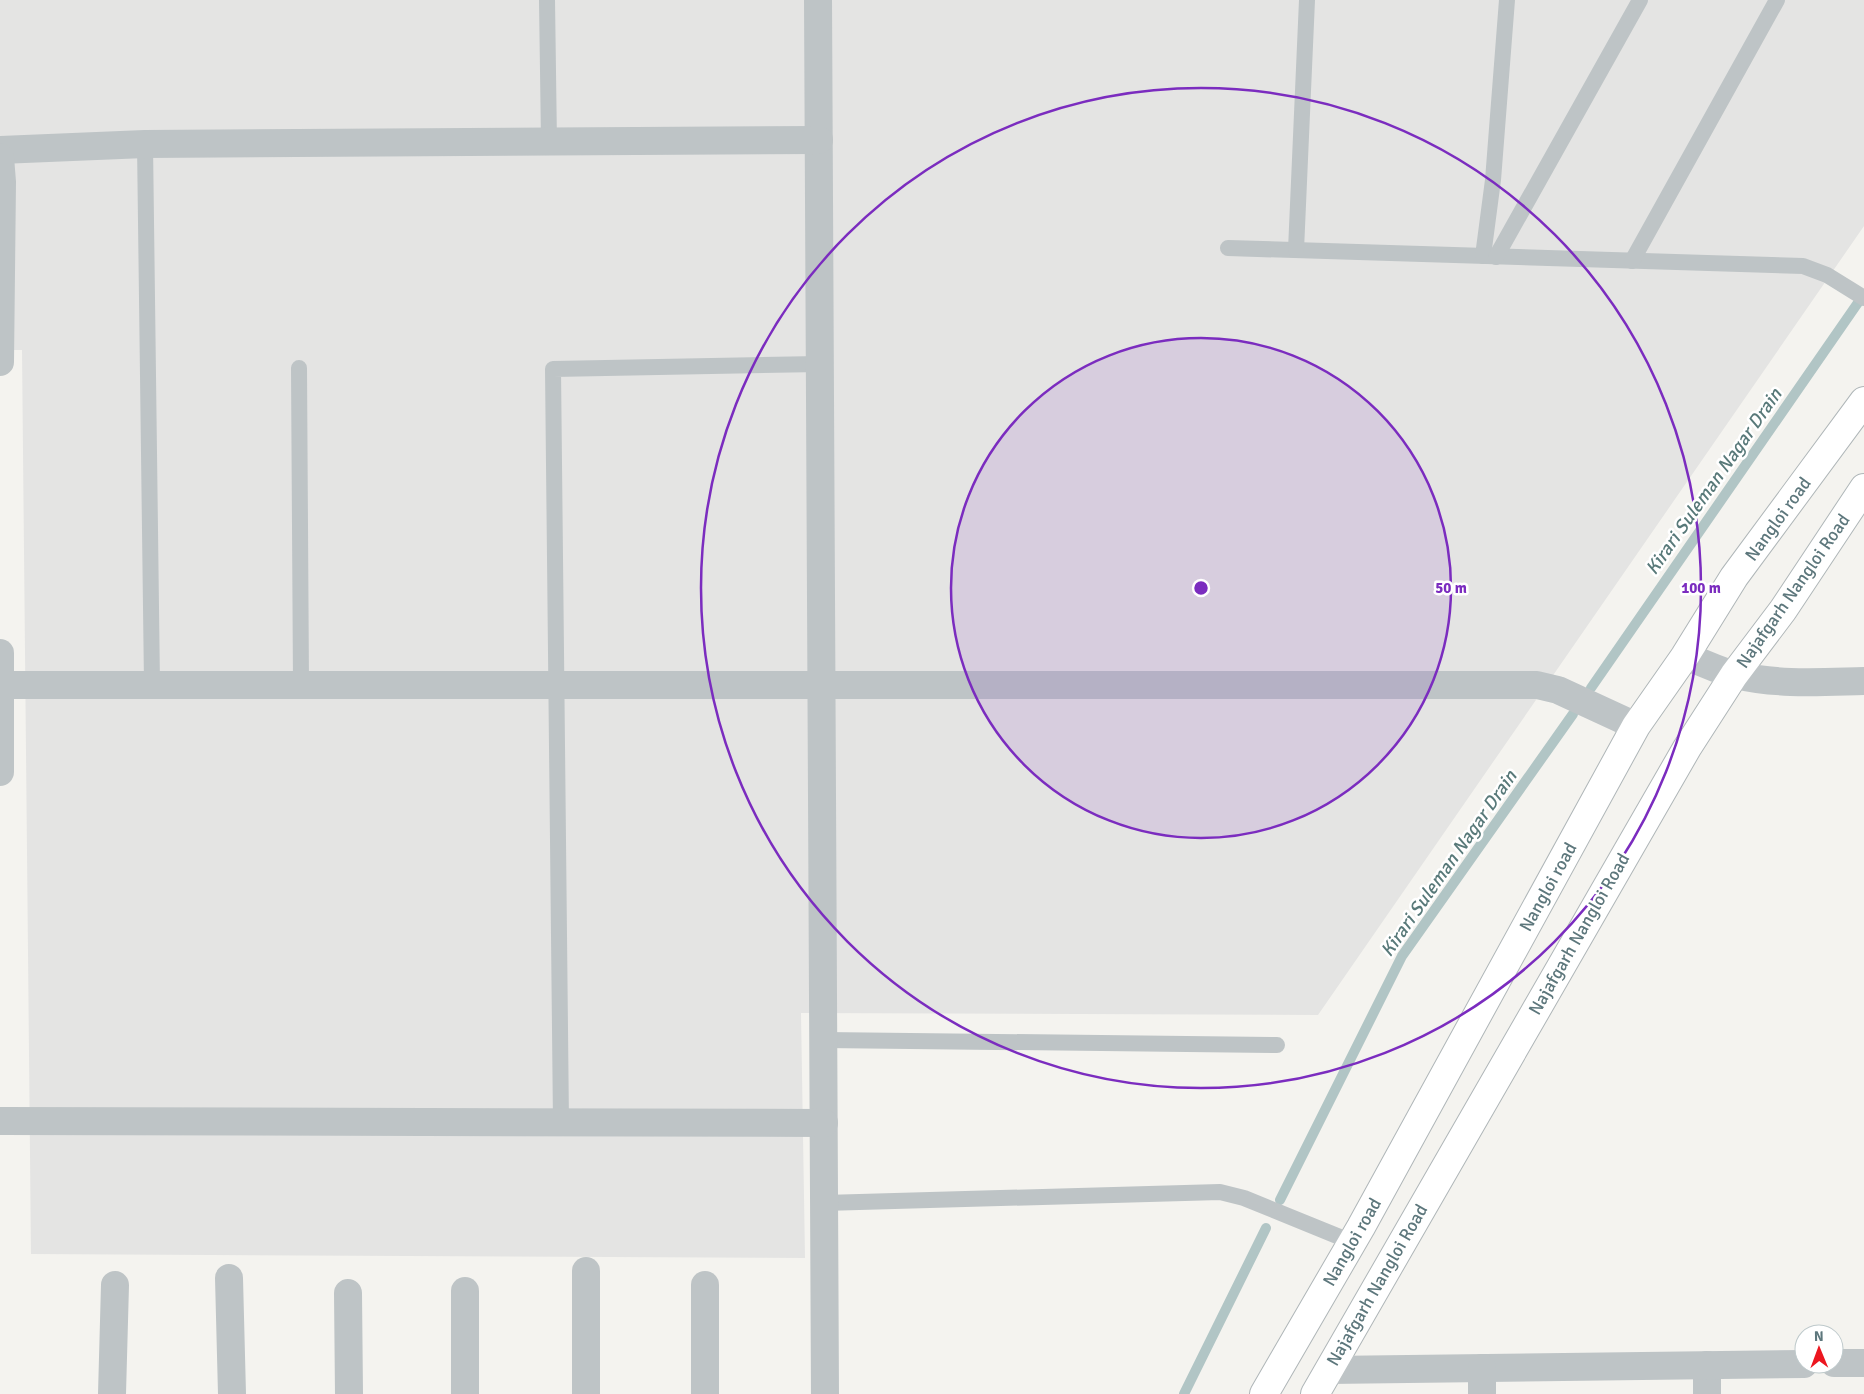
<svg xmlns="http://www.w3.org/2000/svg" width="1864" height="1394" font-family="Signika,sans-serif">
<rect width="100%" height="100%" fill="#f4f3ef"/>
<polygon fill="#e4e4e3" points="0,0 1864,0 1864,226 1318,1015 801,1013 805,1258 31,1254 22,350 0,350"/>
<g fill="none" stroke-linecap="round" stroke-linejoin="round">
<g stroke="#b1c5c5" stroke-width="10">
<polyline points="1591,688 1864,294"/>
<polyline points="1280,1200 1402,956 1573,714"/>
<polyline points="1184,1394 1266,1228"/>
</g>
<defs>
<g id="primary">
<polyline points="1264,1394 1361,1227 1636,726 1685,656 1734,577 1864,401"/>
<polyline points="1315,1394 1687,748 1734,675 1783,610 1864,488"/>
</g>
</defs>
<use href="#primary" stroke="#afb6b8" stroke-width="30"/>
<g stroke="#bec4c6" stroke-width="16">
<polyline points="547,0 549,142"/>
<polyline points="145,144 152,684"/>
<polyline points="1228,248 1803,266 1827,275 1864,298"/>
<polyline points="1296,250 1307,0"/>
<polyline points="1483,256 1493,180 1507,0"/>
<polyline points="1496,257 1640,0"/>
<polyline points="1632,261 1777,0"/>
<polyline points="299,368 301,684"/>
<polyline points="824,1040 1277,1045"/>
<polyline points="561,1123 553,369 820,364"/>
<polyline points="824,1203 1220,1192 1244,1198 1352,1242"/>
</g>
<g stroke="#bec4c6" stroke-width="28">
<polyline points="818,0 825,1394"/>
<polyline points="0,150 145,144 819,140"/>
<polyline points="0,157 2,182 0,362"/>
<polyline points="0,653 0,772"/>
<path d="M1685,656c17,6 34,15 51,19 43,10 84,7 128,6"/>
<polyline points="1,685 1537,685 1558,690 1636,726"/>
<polyline points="0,1121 824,1123"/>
<polyline points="229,1278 232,1394"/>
<polyline points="705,1285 705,1394"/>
<polyline points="465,1291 465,1394"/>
<polyline points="348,1293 349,1394"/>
<polyline points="1834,1363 1864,1363"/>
<polyline points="1707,1365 1707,1394"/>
<polyline points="1329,1370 1804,1364"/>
<polyline points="112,1394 115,1285"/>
<polyline points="586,1394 586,1271"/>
<polyline points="1482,1394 1482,1368"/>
</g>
<use href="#primary" stroke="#fff" stroke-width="28"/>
</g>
<circle cx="1201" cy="588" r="250" fill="#7b2cbf" fill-opacity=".12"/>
<g fill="none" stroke="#7b2cbf" stroke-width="2.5">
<circle cx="1201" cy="588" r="250"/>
<circle cx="1201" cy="588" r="500"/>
</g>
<g text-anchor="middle" stroke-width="5" stroke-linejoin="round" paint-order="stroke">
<g font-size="18" fill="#5d777c" stroke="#fff">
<text transform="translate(1778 519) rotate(-54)" y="6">Nangloi road</text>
<text transform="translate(1793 591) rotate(-55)" y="6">Najafgarh Nangloi Road</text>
<text transform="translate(1548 887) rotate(-61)" y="6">Nangloi road</text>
<text transform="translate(1579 934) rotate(-60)" y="6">Najafgarh Nangloi Road</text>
<text transform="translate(1352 1242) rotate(-60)" y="6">Nangloi road</text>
<text transform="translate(1377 1285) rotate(-60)" y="6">Najafgarh Nangloi Road</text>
</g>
<g font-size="19" font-style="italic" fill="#587979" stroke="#fff">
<text transform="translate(1713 481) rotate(-55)" y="7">Kirari Suleman Nagar Drain</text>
<text transform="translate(1448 863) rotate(-55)" y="7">Kirari Suleman Nagar Drain</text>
</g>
</g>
<circle cx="1201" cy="588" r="8" fill="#7b2cbf" stroke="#fff" stroke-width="2.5"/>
<g font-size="15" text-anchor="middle" font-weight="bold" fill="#7b2cbf" stroke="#fff" stroke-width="5" stroke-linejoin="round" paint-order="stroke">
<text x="1451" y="593">50 m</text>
<text x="1701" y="593">100 m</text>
</g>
<g transform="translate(1819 1349) rotate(359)"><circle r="24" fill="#ffffff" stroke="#bec9cb"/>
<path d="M0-4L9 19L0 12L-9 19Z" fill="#ec161f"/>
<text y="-8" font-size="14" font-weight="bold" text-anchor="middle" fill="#5d777c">N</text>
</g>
</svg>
